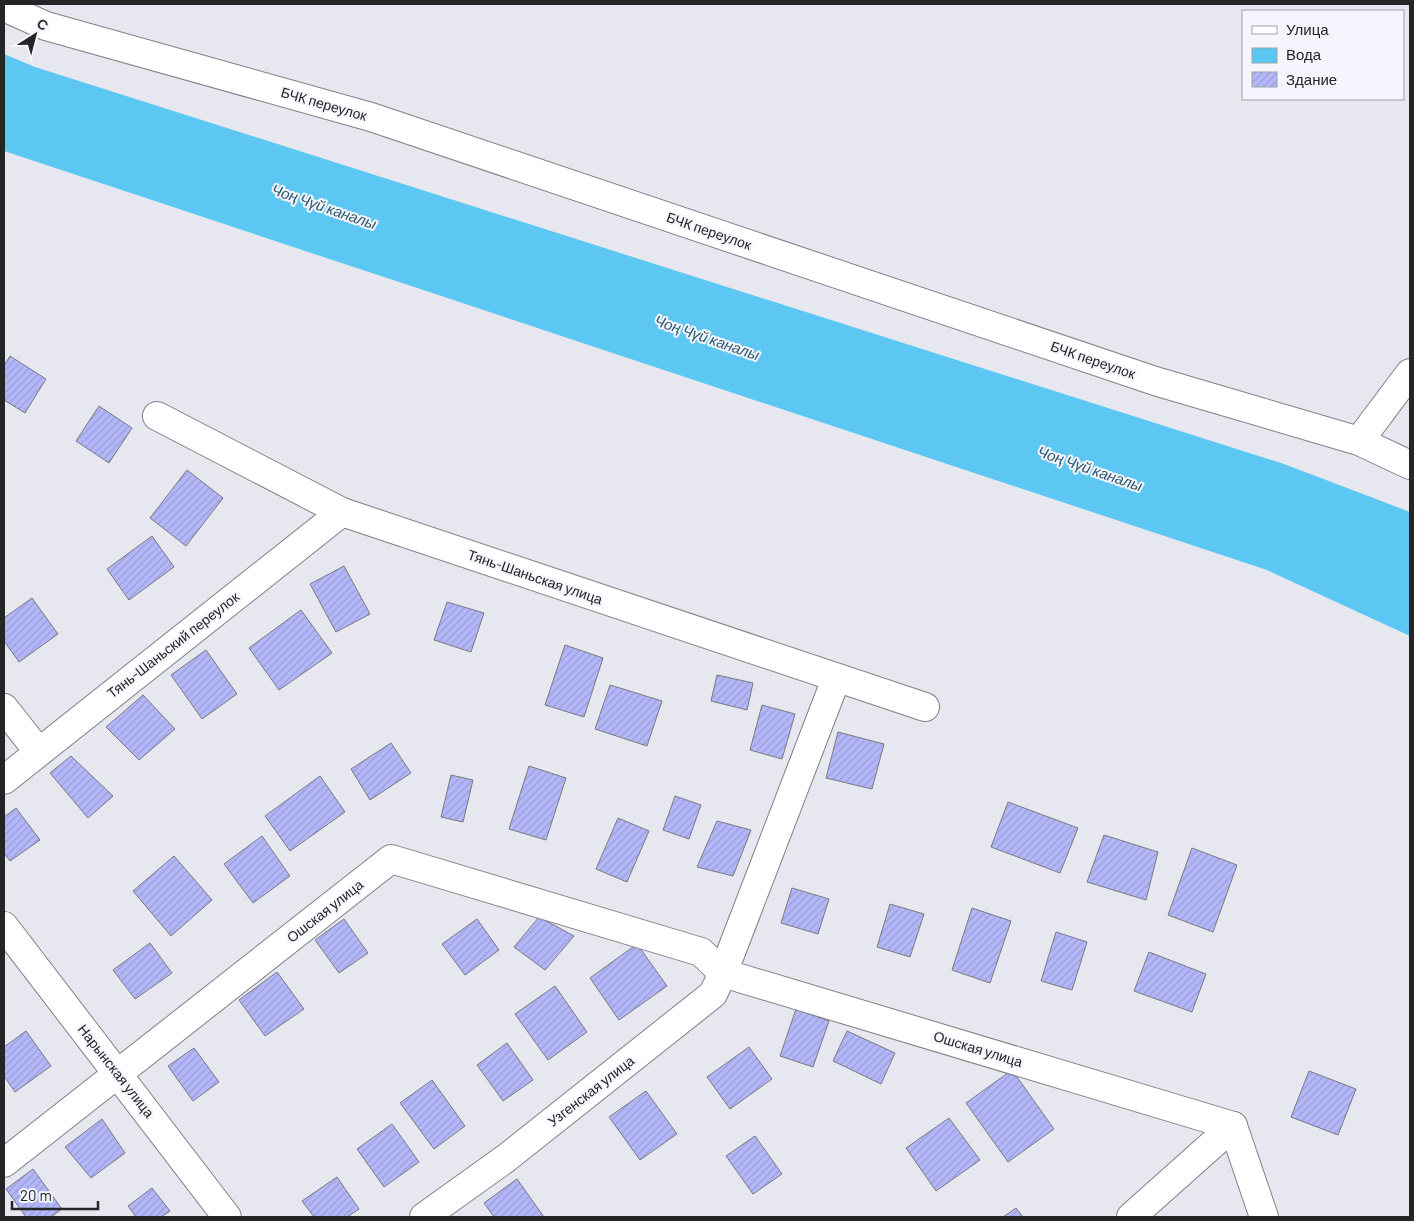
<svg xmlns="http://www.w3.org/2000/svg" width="1414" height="1221" font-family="Barlow,sans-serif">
<defs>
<pattern id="building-hatch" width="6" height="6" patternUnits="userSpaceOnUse" patternTransform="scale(1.25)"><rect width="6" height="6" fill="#b3b7f9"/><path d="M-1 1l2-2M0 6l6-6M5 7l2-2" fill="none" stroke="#9a9dd5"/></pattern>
</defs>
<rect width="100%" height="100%" fill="#e6e7ef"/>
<polygon fill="#5dc7f3" points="4,54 35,67 1284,464 1410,512 1410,636 1267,570 4,151"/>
<g fill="url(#building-hatch)" stroke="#797980">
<polygon points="10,356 46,379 25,413 4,400 4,366"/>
<polygon points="99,406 132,428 109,463 76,441"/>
<polygon points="187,470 223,498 186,546 150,518"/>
<polygon points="152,536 174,567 129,600 107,569"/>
<polygon points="344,566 370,614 336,632 310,584"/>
<polygon points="32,598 58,634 19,662 4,641 4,618"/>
<polygon points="447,602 484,613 471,652 434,640"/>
<polygon points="301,610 332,653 279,690 249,648"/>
<polygon points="565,645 603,658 584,717 545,705"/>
<polygon points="206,650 237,694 202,719 171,675"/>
<polygon points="717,675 753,683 747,710 711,701"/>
<polygon points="610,685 662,701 647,746 595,729"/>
<polygon points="143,695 175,729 139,760 106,727"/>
<polygon points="762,705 795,714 782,759 750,750"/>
<polygon points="838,732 884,744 872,789 826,778"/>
<polygon points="391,743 411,773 370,800 351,769"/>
<polygon points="71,756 113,796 88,818 50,773"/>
<polygon points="529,766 566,778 546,840 509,829"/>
<polygon points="451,775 473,780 463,822 441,817"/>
<polygon points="320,776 345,812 290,851 265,816"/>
<polygon points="675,796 701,805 689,839 663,830"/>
<polygon points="1008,802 1078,828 1060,873 991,847"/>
<polygon points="16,808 40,840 10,861 4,853 4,817"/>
<polygon points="618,818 649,831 627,882 596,869"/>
<polygon points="717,821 751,830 733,876 697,867"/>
<polygon points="1104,835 1158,852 1146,900 1087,882"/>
<polygon points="262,836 290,876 253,903 224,864"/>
<polygon points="1192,848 1237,865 1213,932 1168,915"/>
<polygon points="174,856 212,900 171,936 133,891"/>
<polygon points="792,888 829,899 818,934 781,923"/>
<polygon points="890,904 924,914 910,957 877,947"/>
<polygon points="972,908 1011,921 990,983 952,970"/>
<polygon points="539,917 574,936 545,970 514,947"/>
<polygon points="344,919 368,953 339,973 315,940"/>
<polygon points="477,919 499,950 465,975 442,944"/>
<polygon points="1056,932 1087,942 1072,990 1041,981"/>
<polygon points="150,943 172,973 135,999 113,970"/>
<polygon points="637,944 667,986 619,1020 590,978"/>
<polygon points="1149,952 1206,974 1192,1012 1134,991"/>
<polygon points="277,972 304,1009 265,1036 239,1000"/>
<polygon points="555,986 587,1032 548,1060 515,1014"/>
<polygon points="796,1009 829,1021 813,1067 780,1056"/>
<polygon points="26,1031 51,1066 15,1092 4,1076 4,1047"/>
<polygon points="847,1031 895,1053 881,1084 833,1061"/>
<polygon points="507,1043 533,1080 503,1101 477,1065"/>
<polygon points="749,1047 772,1079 730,1109 707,1077"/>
<polygon points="194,1048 219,1082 193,1101 168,1066"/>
<polygon points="1012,1070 1054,1129 1008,1162 966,1103"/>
<polygon points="1309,1071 1356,1089 1338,1135 1291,1117"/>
<polygon points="432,1080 465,1126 434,1149 400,1103"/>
<polygon points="646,1091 677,1134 640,1160 609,1117"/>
<polygon points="949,1118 980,1160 936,1191 906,1148"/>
<polygon points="102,1119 125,1153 91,1178 65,1147"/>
<polygon points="392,1124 419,1162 384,1187 357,1149"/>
<polygon points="755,1136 782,1174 753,1194 726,1156"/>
<polygon points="33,1169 62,1209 51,1217 26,1217 6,1189"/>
<polygon points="337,1177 359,1209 347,1217 314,1217 302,1201"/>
<polygon points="517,1179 544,1217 494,1217 484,1203"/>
<polygon points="152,1188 170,1211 161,1217 136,1217 128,1206"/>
<polygon points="1016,1208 1023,1217 1003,1217"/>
</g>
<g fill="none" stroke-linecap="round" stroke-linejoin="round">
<defs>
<g id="minor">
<polyline points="4,7 46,26 371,117 1155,381 1359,441 1410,465"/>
<polyline points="157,416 342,512 925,707"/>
<polyline points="1359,441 1410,373"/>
<polyline points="836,679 723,973 1233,1126"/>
<polyline points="4,708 38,751"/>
<polyline points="4,780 342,512"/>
<polyline points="4,926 227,1217"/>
<polyline points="1233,1126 1264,1217"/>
<polyline points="4,1163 391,859 701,952 723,973 713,994 505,1159 424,1217"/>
<polyline points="1131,1217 1233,1126"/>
</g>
</defs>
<use href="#minor" stroke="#7f8087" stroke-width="30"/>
<use href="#minor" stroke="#fff" stroke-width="28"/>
</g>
<g text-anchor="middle" stroke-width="4" stroke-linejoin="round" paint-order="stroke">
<g font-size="14" fill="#252528" stroke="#f4f5fd">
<text transform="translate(324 104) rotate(16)" y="5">БЧК переулок</text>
<text transform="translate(709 231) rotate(19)" y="5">БЧК переулок</text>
<text transform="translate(1093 360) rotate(19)" y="5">БЧК переулок</text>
<text transform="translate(535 577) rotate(19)" y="5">Тянь-Шаньская улица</text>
<text transform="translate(173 645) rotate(-38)" y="5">Тянь-Шаньский переулок</text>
<text transform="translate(325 911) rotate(-38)" y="5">Ошская улица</text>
<text transform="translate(978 1049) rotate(17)" y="5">Ошская улица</text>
<text transform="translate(116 1071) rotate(52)" y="5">Нарынская улица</text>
<text transform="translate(591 1091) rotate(-38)" y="5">Узгенская улица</text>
</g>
<g font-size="15" font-style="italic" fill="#2c596c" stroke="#f4f5fd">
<text transform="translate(324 207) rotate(19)" y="5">Чоң Чүй каналы</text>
<text transform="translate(707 338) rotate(19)" y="5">Чоң Чүй каналы</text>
<text transform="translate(1090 469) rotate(19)" y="5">Чоң Чүй каналы</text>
</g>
</g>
<rect width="1414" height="1221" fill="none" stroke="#252528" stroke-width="10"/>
<rect x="1242" y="10" width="162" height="90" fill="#f4f5fd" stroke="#a1a2a8"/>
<rect x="1252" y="26" width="25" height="8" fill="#ffffff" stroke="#a1a2a8"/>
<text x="1286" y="35" font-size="15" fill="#252528">Улица</text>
<rect x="1252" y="48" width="25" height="15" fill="#5dc7f3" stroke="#a1a2a8"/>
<text x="1286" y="60" font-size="15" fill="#252528">Вода</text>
<rect x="1252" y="72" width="25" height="15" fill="url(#building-hatch)" stroke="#a1a2a8"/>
<text x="1286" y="85" font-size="15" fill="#252528">Здание</text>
<g transform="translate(35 35) rotate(36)" stroke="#f4f5fd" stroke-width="4" paint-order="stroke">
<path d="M0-4L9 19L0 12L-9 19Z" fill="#252528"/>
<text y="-8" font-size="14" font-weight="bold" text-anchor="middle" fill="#252528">С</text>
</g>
<path d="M12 1201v8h86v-8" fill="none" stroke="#252528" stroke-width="2.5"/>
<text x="20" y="1201" font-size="15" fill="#252528" stroke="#f4f5fd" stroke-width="4" paint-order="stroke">20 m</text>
</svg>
